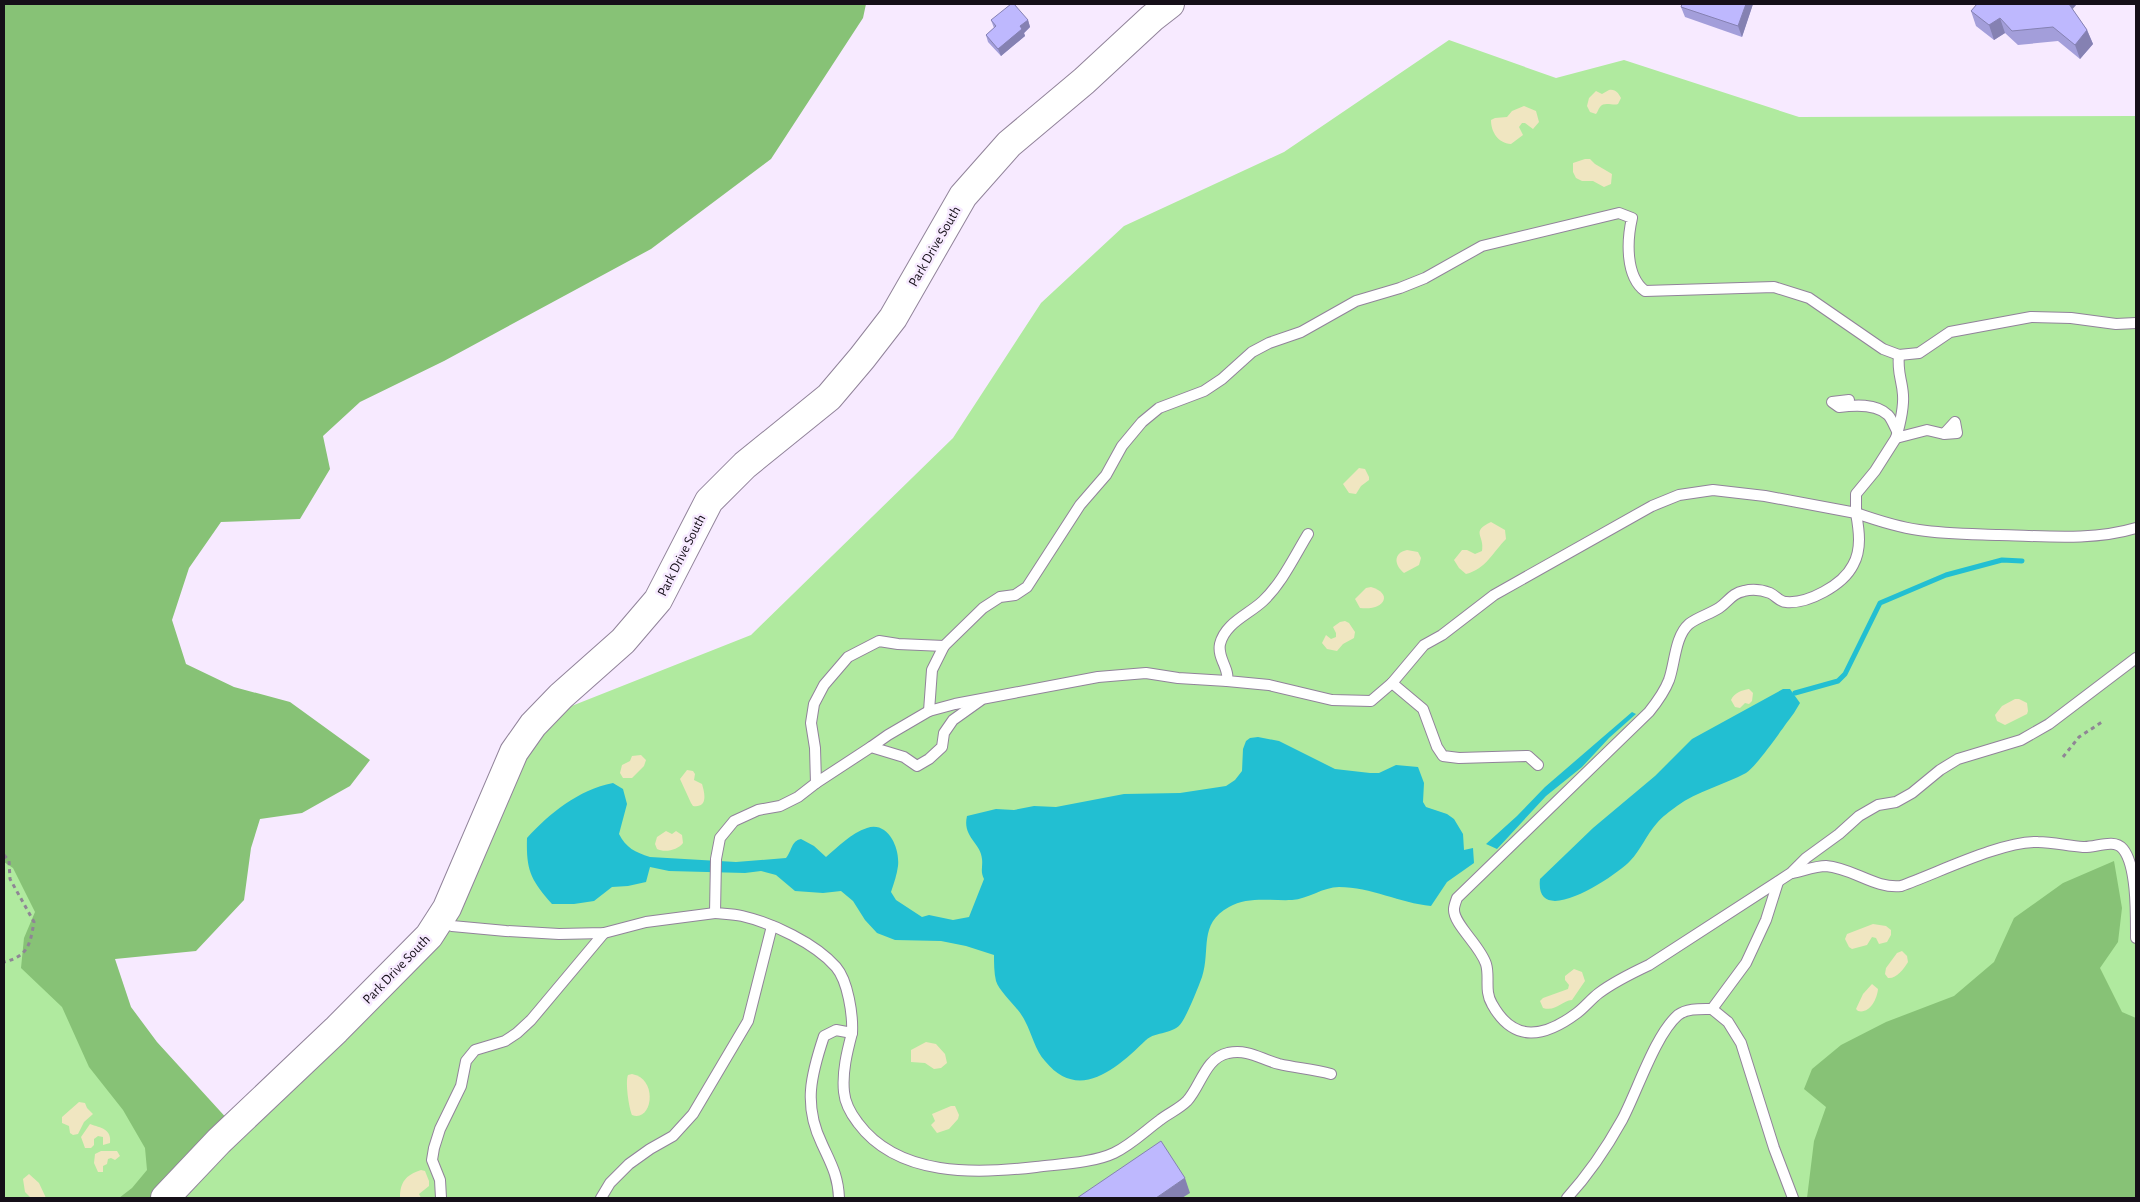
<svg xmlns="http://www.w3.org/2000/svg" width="2140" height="1202" font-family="'Alegreya Sans',sans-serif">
<rect width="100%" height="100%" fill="#f7eaff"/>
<g fill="#b0ea9f">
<polygon points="1449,40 1556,78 1624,60 1799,117 2136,116 2136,1198 177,1198 441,935 518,758 564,709 751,635 953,438 1041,303 1124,226 1284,152"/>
<polygon points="4,750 177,1163 140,1198 4,1198"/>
</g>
<g fill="#87c276">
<polygon points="4,4 866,4 863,18 771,159 651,249 444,361 360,402 323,436 330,469 300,519 221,522 189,568 172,620 186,664 234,687 290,702 370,760 350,786 302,813 260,819 251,848 244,900 196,951 115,959 131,1007 157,1042 230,1122 152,1198 119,1198 132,1188 147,1170 145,1148 123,1110 89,1067 62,1007 21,968 24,938 35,912 13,868 4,862"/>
<polygon points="2114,861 2122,908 2118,942 2100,968 2122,1012 2136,1018 2136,1198 1807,1198 1814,1141 1826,1107 1804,1089 1812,1069 1841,1045 1886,1022 1954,996 1994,962 2014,918 2063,883"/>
</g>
<g fill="#f0e6c1">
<path d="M1609,90c7,-1 9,3 12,8l-3,6c-5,2 -14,-3 -18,3 -2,2 -2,5 -4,7l-6,-2 -3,-6 2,-8 7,-7 6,3z"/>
<path d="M1524,106l12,5 3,11 -6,7 -8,-6h-3l-3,4 4,8 -12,9c-13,-1 -20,-12 -20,-24l4,-2 12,-1 5,-6z"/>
<polygon points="1585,159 1590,159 1595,164 1612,174 1611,184 1604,187 1593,181 1582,181 1576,178 1573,172 1573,163"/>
<polygon points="1359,468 1365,469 1369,477 1369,480 1361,486 1356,494 1349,493 1343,484"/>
<path d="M1491,522l14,8 1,9c-13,13 -20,30 -40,35l-7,-6 -5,-8 8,-10h5l8,4 7,-3c3,-16 -12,-19 9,-29z"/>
<path d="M1407,550l11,2 3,6 -2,7 -15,8c-10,-8 -11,-20 3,-23z"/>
<path d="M1371,587c23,7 13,24 -11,21l-5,-9 11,-11z"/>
<polygon points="1345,621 1349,623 1355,632 1354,638 1343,644 1337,651 1327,649 1322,643 1326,635 1331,639 1336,637 1336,633 1333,627 1340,622"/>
<path d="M1749,689l4,4 -1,8 -3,3 -4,-1 -5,5 -5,-1 -4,-7c3,-7 11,-10 18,-11z"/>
<polygon points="2015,699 2019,699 2027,703 2028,711 2027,714 2005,725 1997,721 1995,715 2002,706"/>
<polygon points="641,755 646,760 644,766 632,778 623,778 620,773 622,765 630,761 632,756"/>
<path d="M687,770l6,1 2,3 -1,6 8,4c3,10 6,24 -9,22l-2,-3 -11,-24z"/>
<path d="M666,831l6,3 4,-3 6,4 1,8c-5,7 -18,10 -26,6l-2,-5 2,-7z"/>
<polygon points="1873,924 1886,926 1891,930 1891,935 1887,942 1879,944 1876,938 1872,937 1867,945 1852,949 1849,947 1845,939 1847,934"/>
<path d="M1902,951l5,5 1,6c-4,7 -12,17 -20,16l-3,-4 1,-6 11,-15z"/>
<path d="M1574,969l8,3 3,9 -13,19c-11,1 -16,12 -29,8l-3,-7 3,-3 25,-9 1,-4 -4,-5v-4z"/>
<path d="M1872,984l6,5c-1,11 -9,25 -20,22l-2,-2 7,-15z"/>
<polygon points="926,1042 936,1044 945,1054 947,1063 941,1068 934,1069 925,1063 911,1062 911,1050"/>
<path d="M632,1074c27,5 20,49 0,41 -3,-6 -7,-33 -4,-40z"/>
<polygon points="79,1102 85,1103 87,1108 93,1114 84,1122 78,1134 73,1135 70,1133 69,1126 62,1123 62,1117"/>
<polygon points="951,1106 955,1106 959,1115 958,1119 949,1129 937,1133 931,1125 935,1121 932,1114"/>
<path d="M90,1124c11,4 22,5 20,19l-7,2v-8l-5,-1 -4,3v6l-3,3h-6l-4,-11z"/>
<polygon points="101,1151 117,1151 120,1156 115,1160 111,1158 108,1159 107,1164 103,1166 103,1172 98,1172 94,1163 95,1154"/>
<path d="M421,1170l4,1 4,10v5l-10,8 2,4h-21c0,-16 6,-23 21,-28z"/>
<polygon points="29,1174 39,1183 46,1198 31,1198 25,1192 23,1179"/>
</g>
<g fill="#22bfd2">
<path d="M1783,689h7l10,14 -6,10c-10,13 -37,53 -48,60 -22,12 -49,18 -69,33 -7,5 -15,11 -20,17 -11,12 -16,27 -27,38 -14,15 -96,70 -90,18l53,-51 62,-52 37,-37z"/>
<polygon points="1632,712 1636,714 1609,738 1582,767 1546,796 1497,849 1486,844 1517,816 1545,787"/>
<path d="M1258,737l21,4 56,28 35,4h9l17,-8 22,2 6,16 -1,19 3,5 21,7 7,5 9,15 1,16 9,-2 1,15 -27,19 -16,24c-31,-3 -60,-19 -92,-19 -16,0 -31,12 -47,13 -21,1 -44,-4 -63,7 -31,17 -18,43 -27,70 -4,11 -14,36 -20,45 -8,13 -26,9 -36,18 -29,28 -67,63 -101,21 -10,-11 -13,-27 -20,-40 -6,-13 -25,-28 -29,-40 -2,-8 -2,-18 -2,-26l-28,-9 -25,-5 -46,-1 -18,-7 -12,-13 -12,-19 -12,-10 -18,2 -28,-2 -19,-16 -15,-4 -16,2 -76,-2 -19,-4 -4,15 -18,4 -16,1 -18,14 -20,3h-22c-21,-24 -26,-33 -25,-66 23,-25 51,-48 86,-55l10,6 4,15 -8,30c7,14 16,18 31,23l86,5 50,-4c6,-7 5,-17 15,-19l13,7 12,11c12,-10 25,-24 41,-29 21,-7 33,20 31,38 -1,8 -4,17 -7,26l5,8 26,17 7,-2 24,5 16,-3 15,-38c-4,-8 -1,-12 -2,-20 -1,-16 -20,-22 -15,-43l29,-7 18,1 20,-4 22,1 68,-13 56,-1 46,-7 9,-6 7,-9 1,-22 3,-8 4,-3z"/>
</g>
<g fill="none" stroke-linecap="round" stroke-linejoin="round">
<polyline stroke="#22bfd2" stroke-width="5" points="1795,693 1838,681 1845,674 1880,603 1946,575 2002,560 2022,561"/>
<defs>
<g id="lane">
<path d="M1899,355c-2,18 3,24 4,40 1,14 -3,29 -7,43l31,-8 17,4 13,-1 -2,-11 -11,12"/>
<path d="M1849,400l-17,2 7,5c15,-2 37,-4 49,8 4,4 7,13 10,18"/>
<path d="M2136,528c-43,13 -92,8 -137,7 -26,-1 -54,-1 -80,-5 -22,-3 -43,-10 -63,-17 3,17 6,36 -3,52 -10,20 -45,39 -67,37 -6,0 -10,-6 -16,-9 -8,-3 -18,-4 -26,-2 -12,2 -16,11 -25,17 -9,6 -21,9 -30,16 -14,12 -14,39 -20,56 -5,13 -12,22 -20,32l-192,186c-1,3 -3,8 -3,11 -1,15 26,36 32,55 4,13 -2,27 6,40 22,40 53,33 85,9 8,-6 14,-14 22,-20 16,-12 33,-20 50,-28l142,-92 15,-15 33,-24 20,-18 19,-11 18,-3 16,-9 28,-23 18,-11 63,-19 28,-16 87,-66"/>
<path d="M1308,534c-14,23 -26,49 -45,67 -15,14 -38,22 -43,43 -3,14 10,25 7,37l42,4 63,15 39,1 21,-18"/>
<polyline points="944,646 932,670 929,711 955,704 1098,677 1146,673 1178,678 1227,681"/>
<polyline points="871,747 888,735 929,711"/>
<polyline points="1538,765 1528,756 1459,758 1443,756 1437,747 1423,709 1392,683 1424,645 1442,635 1494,595 1652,506 1679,495 1713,490 1765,496 1856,513 1856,494 1875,471 1896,438"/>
<polyline points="816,783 871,747 904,757 917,766 929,759 942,747 944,733 953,720 981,700"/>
<path d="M1792,873c10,-2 24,-7 34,-7 27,2 49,23 75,20 37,-13 100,-45 137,-44 15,0 30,4 45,5 12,1 31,-9 40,2 14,17 13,66 13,89"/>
<polyline points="452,926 506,931 559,934 604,933 646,922 715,913"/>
<polyline points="1712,1009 1728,1022 1741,1043 1774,1148 1793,1198"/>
<path d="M852,1033c-5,19 -10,39 -8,59 1,11 7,22 14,31 40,54 118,51 178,44 23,-3 57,-4 78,-14 17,-8 31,-22 46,-33 9,-7 19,-11 27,-19 14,-15 18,-43 41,-48 21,-4 32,6 51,11 17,4 34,5 52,10"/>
<polyline points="441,1198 440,1180 432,1160 434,1148 440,1129 461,1086 466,1061 475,1050 505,1041 517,1033 531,1020 604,933"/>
<polyline points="601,1198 610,1183 629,1164 650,1149 673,1136 693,1114 748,1021 772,926"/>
<path d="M839,1198c-1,-23 -8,-34 -17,-54 -19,-39 -11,-69 2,-108l12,-6 16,3c1,-18 -4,-52 -16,-66 -21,-24 -64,-44 -94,-51 -9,-2 -18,-2 -27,-3l1,-54 4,-21 14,-17 24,-11 22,-4 18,-9 18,-14 -1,-35 -4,-25 3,-19 10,-19 24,-28 31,-16 19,3 46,2 39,-38 17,-11 15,-2 12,-8 53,-82 26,-30 16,-29 20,-24 17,-14 45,-17 18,-12 30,-27 17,-9 32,-11 55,-31 44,-13 25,-10 57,-32 137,-33 13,5c-5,22 -7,58 13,73l129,-4 35,11 74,51 16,6 20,-2 31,-21 81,-15 40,1 45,6 20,-1"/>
<path d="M1567,1198c21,-23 40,-51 55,-78 15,-28 33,-85 56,-105 9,-7 23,-6 34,-6l34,-46 20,-43 12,-38"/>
</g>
<polyline id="secondary" points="165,1198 219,1141 336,1030 429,936 447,908 514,752 533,725 561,696 623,641 658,600 709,501 745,465 829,397 862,358 893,318 963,196 1009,144 1084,81 1152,18 1170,4"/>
</defs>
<use href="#lane" stroke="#91839a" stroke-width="12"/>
<use href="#secondary" stroke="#91839a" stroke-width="30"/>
<g stroke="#8f8595" stroke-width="3" stroke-dasharray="4 4" stroke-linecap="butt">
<polyline points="2063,757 2079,737 2102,722"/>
<path d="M4,855l5,6 1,18 24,43c-4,23 -6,34 -30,40"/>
</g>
<use href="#lane" stroke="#fff" stroke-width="10"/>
<use href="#secondary" stroke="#fff" stroke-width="28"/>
</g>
<g fill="#a39eda">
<polygon points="1753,4 1742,37 1685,17 1681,7"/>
<polygon points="2072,9 2087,30 2093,44 2080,59 2058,41 2018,45 2005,33 1994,40 1976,26 1971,11"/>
<polygon points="991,20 1028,20 1030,27 1024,33 1025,36 1001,56 988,42 986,35 994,28"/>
</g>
<g fill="#8581b2">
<polygon points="1746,4 1753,4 1742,37 1738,26"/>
<polygon points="2067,4 2077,4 2070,12"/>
<polygon points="2000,18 2005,33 1994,40 1989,25"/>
<polygon points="1028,20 1030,27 1024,33 1025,36 1001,56 998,49 1020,26"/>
<polygon points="2087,30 2093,44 2080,59 2075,45"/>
<polygon points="1185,1178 1190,1193 1182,1198 1156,1198"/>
</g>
<g fill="#beb8fe" stroke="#8581b2">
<polygon points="1011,4 1014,4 1028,20 1020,26 1022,29 998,49 986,35 996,26 991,20"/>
<polygon points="1682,4 1746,4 1738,26 1681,7"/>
<polygon points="1977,4 2069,4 2087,30 2075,45 2053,27 2012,31 2000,18 1989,25 1971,11"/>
<polygon points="1161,1141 1185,1178 1156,1198 1077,1198"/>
</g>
<g text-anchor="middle" stroke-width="5" stroke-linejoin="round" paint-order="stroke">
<g font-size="14" fill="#150f18" stroke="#f7eaff">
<text transform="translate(934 246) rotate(-60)" y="5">Park Drive South</text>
<text transform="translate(681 555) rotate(-63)" y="5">Park Drive South</text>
<text transform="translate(396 969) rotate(-46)" y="5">Park Drive South</text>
</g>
</g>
<rect width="2140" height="1202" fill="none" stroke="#150f18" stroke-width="10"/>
</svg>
